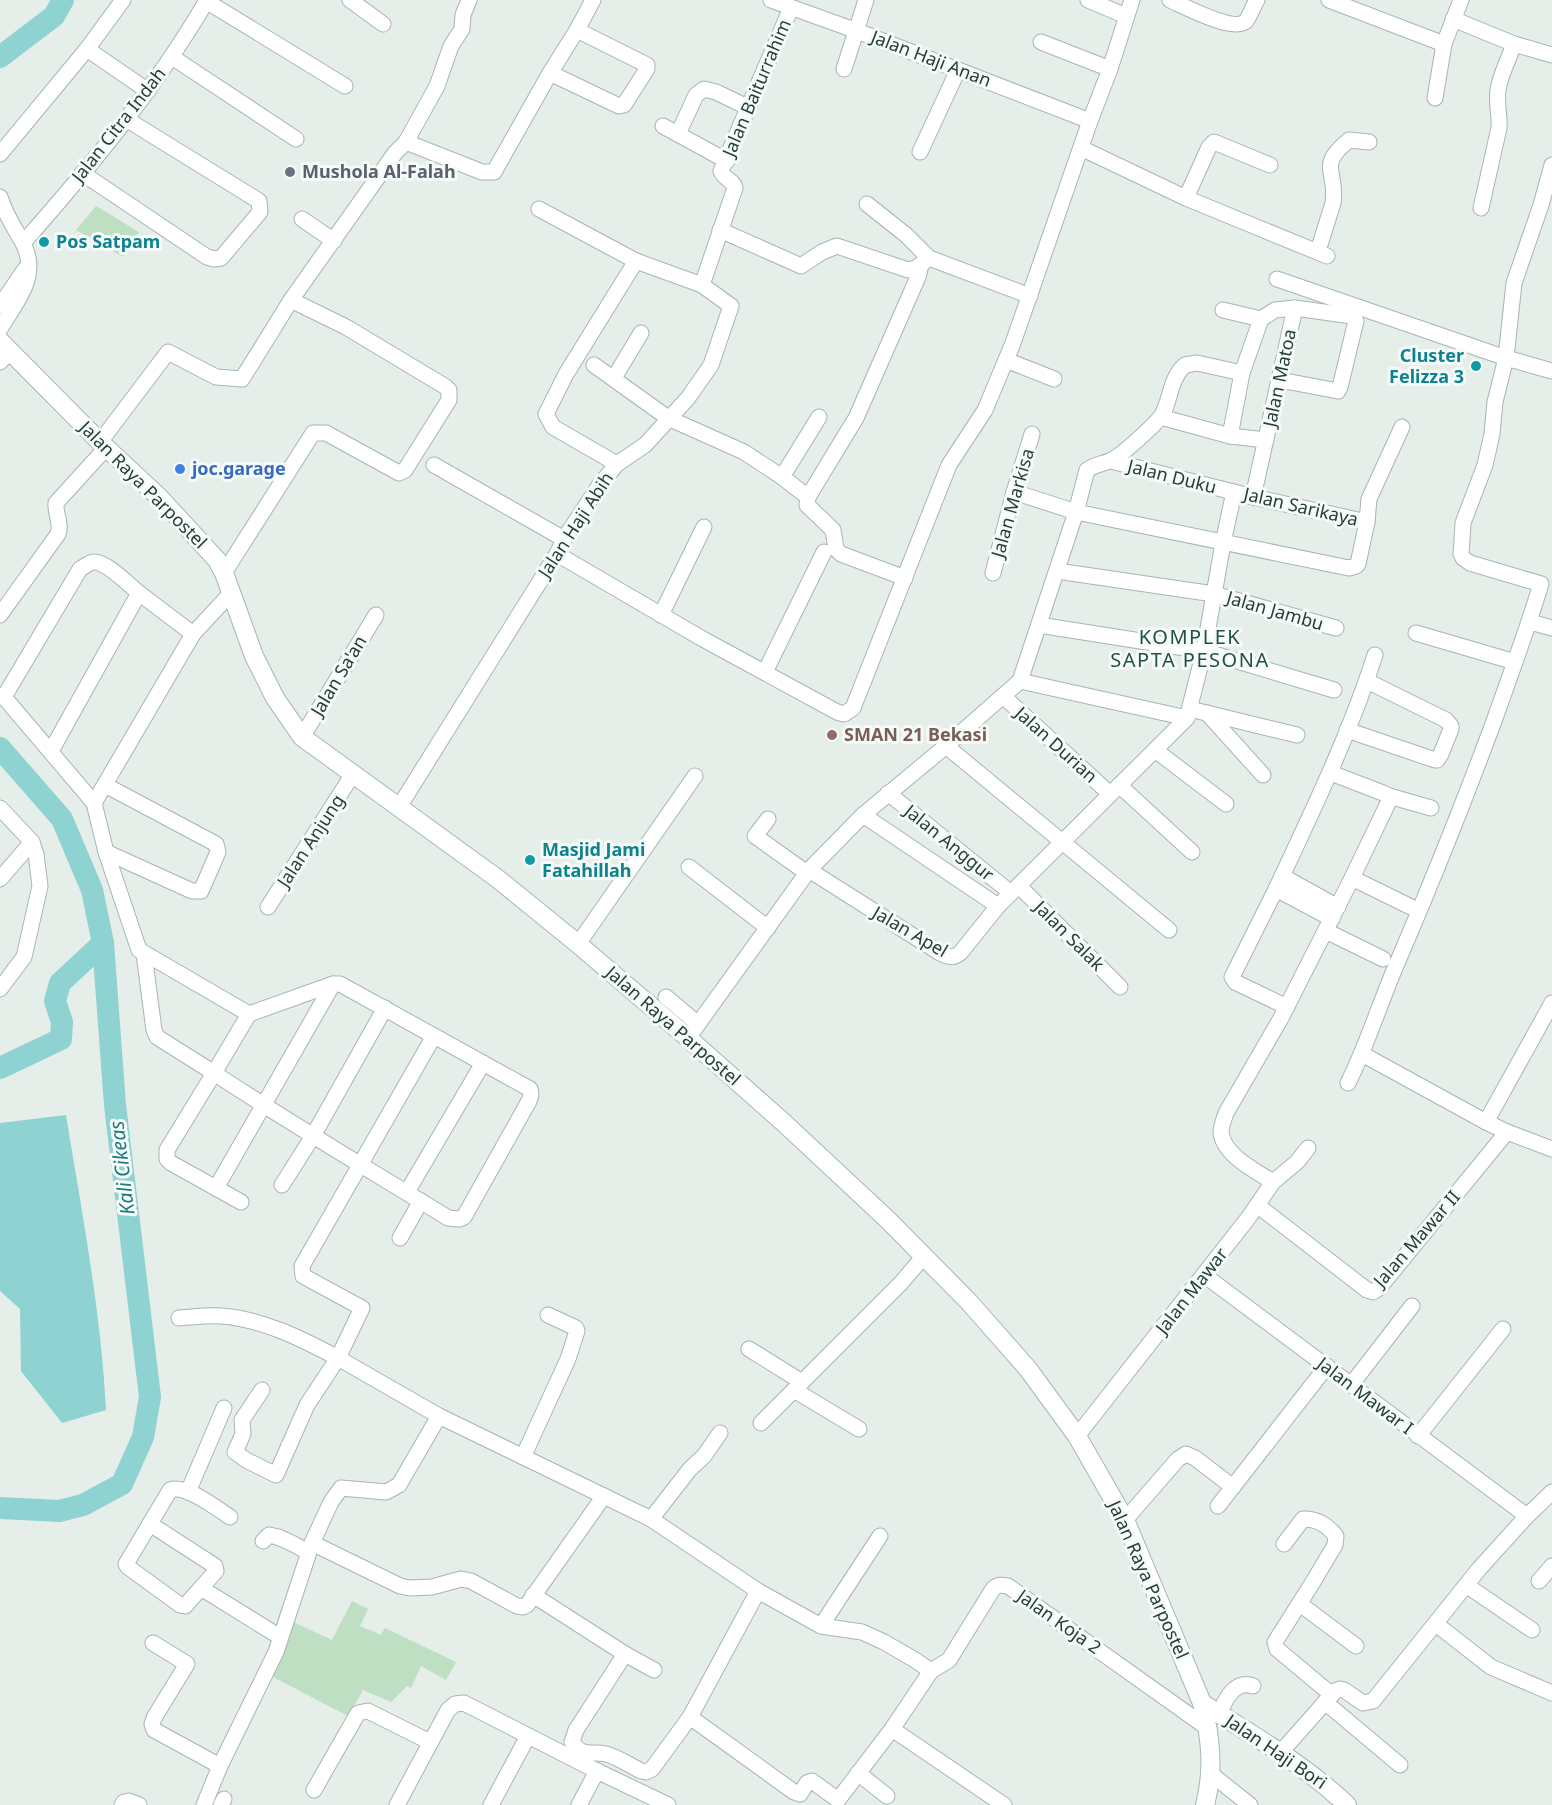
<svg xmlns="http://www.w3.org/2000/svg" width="1552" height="1805" font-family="'Noto Sans',sans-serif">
<rect width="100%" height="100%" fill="#e5eee9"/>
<g fill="#bfdfc3">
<polygon points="96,206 139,232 123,257 76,230"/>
<polygon points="352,1601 368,1609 360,1626 381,1635 385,1628 456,1662 446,1680 421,1666 411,1688 407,1686 391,1702 363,1690 348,1716 271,1676 291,1621 332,1640"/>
</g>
<path fill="#8fd2d2" d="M66,1115c16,98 35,196 40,295l-44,13 -41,-52 -1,-62 -20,-18v-168z"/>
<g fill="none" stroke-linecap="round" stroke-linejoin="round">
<g stroke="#8fd2d2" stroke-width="22">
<polyline points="0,57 54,16 63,0"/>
<polyline points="0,748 62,819 92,890 103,943 115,1105 150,1397 143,1437 122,1484 83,1505 59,1511 0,1508"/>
<polyline points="0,1068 61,1039 62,1022 55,1001 60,983 103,943"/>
</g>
<defs>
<g id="minor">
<polyline points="350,0 383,24"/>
<polyline points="771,0 857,31 1090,121"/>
<polyline points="1088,0 1126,16"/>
<path d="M1170,0c14,6 64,33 76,21 4,-5 7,-15 11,-21"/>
<polyline points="1329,0 1444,44"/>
<polyline points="206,1 345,86"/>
<polyline points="1453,19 1514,44 1552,55"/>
<polyline points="1041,42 1110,69"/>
<polyline points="87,49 148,91"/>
<polyline points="172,57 296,139"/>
<polyline points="844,69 866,0"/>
<polyline points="550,73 619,106 624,105 647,69 647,65 577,30"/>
<polyline points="1435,98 1444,44 1461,0"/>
<polyline points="663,126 727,161"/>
<polyline points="678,134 696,95 704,89 716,92 749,108"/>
<polyline points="406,142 482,172 494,172 550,73 577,30 593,0"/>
<polyline points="1081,148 1186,198 1327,256"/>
<polyline points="920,152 958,70"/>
<polyline points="0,154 87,49 123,0"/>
<polyline points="82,173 207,257 214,259 221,258 260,212 259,201 126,119"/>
<path d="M0,197c5,17 14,30 23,46 17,34 -6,57 -23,86"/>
<polyline points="1186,198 1209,147 1214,142 1270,165"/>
<polyline points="867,204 906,235 929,258 1030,296"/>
<path d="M1481,208l18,-80c1,-13 -3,-25 -1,-38 2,-15 11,-31 16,-46"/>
<polyline points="539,209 636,261"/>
<polyline points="302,219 334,241"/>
<polyline points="720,230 801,266 822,252 837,246 908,270 916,268 929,258"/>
<path d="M23,243c67,-76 133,-155 184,-243"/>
<path d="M1318,251l15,-48c5,-33 -17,-36 16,-63l20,2"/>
<polyline points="1277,279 1506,358 1552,371"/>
<polyline points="0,306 25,269"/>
<polyline points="1223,310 1261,319"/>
<polyline points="1006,360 1054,379"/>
<polyline points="0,362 10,352"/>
<polyline points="594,365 668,418 744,452 782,477 808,497"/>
<polyline points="614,378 641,333"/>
<polyline points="1161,417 1230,436 1266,440"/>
<polyline points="1230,436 1242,373 1261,319 1275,310 1295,308 1352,316 1356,321 1340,387 1338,391 1280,380"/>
<polyline points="100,442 168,352 216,377 242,379 291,300 395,153 406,142 437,86 451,46 462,29 463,15 469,0"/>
<polyline points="1111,461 1253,497 1367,522"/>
<polyline points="617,464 553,427 546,414 566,374 636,261 702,285"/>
<polyline points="434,465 564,539"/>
<polyline points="782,477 819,417"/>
<polyline points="1014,492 1076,512 1349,568 1356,566 1358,564 1367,522 1369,499 1402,427"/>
<polyline points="808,497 856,418 918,277 921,265"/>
<polyline points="808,497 807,505 833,530 836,549 841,554 905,578"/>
<polyline points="1253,497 1295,308"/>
<polyline points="557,554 701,638 837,712 844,714 853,708 949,465 985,410 1013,343 1090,121 1110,69 1132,0"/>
<polyline points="1057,571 1214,594 1336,628"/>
<polyline points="224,573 313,433 326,433 399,473 405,470 449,400 449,390 446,387 346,327 291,300"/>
<polyline points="993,573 1014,492 1032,434"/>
<path d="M231,593l-38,41 -99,169 12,49 33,98 110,64 84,-30h7l190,105 1,6 -2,6 -65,116 -5,2 -11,-1c-78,-48 -157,-94 -234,-145l-47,77v9l4,4 70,39"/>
<path d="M0,615l58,-81c4,-10 -3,-20 -2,-31l50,-55"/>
<polyline points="661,615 704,527"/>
<polyline points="1530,622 1552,628"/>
<polyline points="1039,625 1204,651 1334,690"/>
<polyline points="1416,633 1515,662"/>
<polyline points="765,672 824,552"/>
<polyline points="1020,681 1187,718"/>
<polyline points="1003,696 1110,794"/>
<polyline points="1190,709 1297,735"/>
<polyline points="1207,713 1263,775"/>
<polyline points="1347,730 1435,760 1437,760 1441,754 1451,729 1451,726 1446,720 1367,681"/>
<polyline points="302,737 376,615"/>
<polyline points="946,746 1169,930"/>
<polyline points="1155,750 1226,804"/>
<polyline points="51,751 139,593 193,634"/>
<polyline points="105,785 216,844 218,852 201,891 192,891 106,852"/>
<polyline points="1119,785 1192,852"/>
<polyline points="888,793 1011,893"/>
<polyline points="1389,796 1431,808"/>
<path d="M94,803l-90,-106 76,-128c4,-2 8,-6 13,-7 13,-1 35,22 46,31"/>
<path d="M399,807l158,-253 7,-15 37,-56 16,-19 28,-19 43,-47 23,-33 20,-59 -29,-21 33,-97c-1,-8 -12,-9 -14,-17l70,-163"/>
<polyline points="0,808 32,842 36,854 40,886 24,957 0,989"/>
<polyline points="863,815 998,906 1187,718 1204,651 1223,543 1234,492"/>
<polyline points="768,819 755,836 807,873"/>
<polyline points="689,867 768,928"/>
<path d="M809,870l131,83c8,4 14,6 21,-1l37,-46"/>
<polyline points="1282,876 1338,907"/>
<polyline points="1352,878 1411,907"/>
<polyline points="0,879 32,842"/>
<polyline points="1019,886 1120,987"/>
<polyline points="1276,889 1232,977 1235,982 1287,1007"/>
<polyline points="268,907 353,774"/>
<path d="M1332,919l-56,-30c36,-77 73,-153 99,-234"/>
<polyline points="1326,931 1383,959"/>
<polyline points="578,944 695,776"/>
<polyline points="144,954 154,1030 157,1037 214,1073 249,1014"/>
<polyline points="666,997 698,1024"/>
<polyline points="434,1036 302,1266 303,1276 362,1308 338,1358 439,1416 651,1519 758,1591 821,1626 862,1632 884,1642 915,1660 931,1671"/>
<path d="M688,1038l121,-168 54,-55 83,-69 74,-65 56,-169 11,-42c8,-6 18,-6 26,-11 9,-4 44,-36 49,-44 9,-16 8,-37 23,-50l12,-2 45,10"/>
<polyline points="1362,1054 1486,1122 1507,1132 1552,1149"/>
<path d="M1348,1083c20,-40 32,-81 50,-122 34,-79 66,-159 96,-240 16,-45 33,-91 47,-137l-71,-21 -7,-5 -2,-4 2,-31 22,-58 7,-31 3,-32 11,-44 8,-75 27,-78 11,-40"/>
<polyline points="1486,1122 1552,1003"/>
<path d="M1273,1182c-17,-11 -50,-27 -52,-50 0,-6 3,-13 5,-19l55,-95 71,-140 37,-77v-5l-6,-3 -52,-20"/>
<polyline points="282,1185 313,1136 385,1008"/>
<polyline points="216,1188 333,984"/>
<polyline points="407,1192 483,1063"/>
<polyline points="1257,1205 1367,1290 1373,1292 1379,1288 1507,1132"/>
<polyline points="400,1238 421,1201"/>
<polyline points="1204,1275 1527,1516"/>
<path d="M179,1318c14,-1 29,-3 42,-2 42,3 81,23 117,42l-31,47 -31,70 -30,-15 -11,-8 8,-18 -1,-14 20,-30"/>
<polyline points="749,1349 802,1382"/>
<polyline points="1351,1385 1412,1306"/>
<polyline points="794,1390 859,1429"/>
<polyline points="761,1423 901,1283 924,1256"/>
<polyline points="1077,1436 1249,1217 1273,1182 1297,1162 1308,1148"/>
<polyline points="1418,1436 1503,1329"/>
<polyline points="523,1457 568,1359 577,1331 576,1328 548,1315"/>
<polyline points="188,1492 224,1408"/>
<polyline points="1218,1506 1327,1366"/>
<path d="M230,1517c-14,-9 -44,-33 -60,-27l-44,74 2,3 52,38 5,1 16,-18 79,49"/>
<polyline points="651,1519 690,1469 704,1456 720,1433"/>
<polyline points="1125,1520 1178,1459 1186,1454 1195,1458 1233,1487"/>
<polyline points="150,1524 215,1566 216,1571 201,1588"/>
<path d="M263,1541l6,-6c14,2 26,10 39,17"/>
<polyline points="312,1543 400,1586 410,1588 432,1587 461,1579 471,1581 517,1606 523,1607 527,1605 604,1496"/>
<path d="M1284,1544l19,-25c15,0 24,6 33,17l-1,9 -22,37 -38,60 2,7 55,46"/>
<polyline points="1539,1581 1552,1566"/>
<polyline points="1466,1585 1532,1630"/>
<polyline points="533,1595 625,1654 654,1670"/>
<polyline points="1300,1604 1356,1646"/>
<polyline points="1436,1624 1491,1667 1552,1693"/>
<polyline points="821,1626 880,1536"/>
<polyline points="153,1643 187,1664 154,1718 152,1724 154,1730 220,1766"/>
<path d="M625,1654l-49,76 -4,12c11,16 18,9 34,12 12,3 25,12 35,17l5,1 6,-3 38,-52 68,-126"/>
<polyline points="1325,1702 1400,1765"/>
<path d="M1219,1714c6,-14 16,-35 34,-28"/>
<path d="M690,1717l104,75 6,2 7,-11 5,-2 26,19 54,-71 39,-58 18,-11 44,-71c5,-5 8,-4 15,-3l201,143"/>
<polyline points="892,1729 1004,1805"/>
<polyline points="1281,1752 1335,1691 1340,1689 1344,1690 1363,1703 1373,1701 1479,1569 1527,1516 1552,1492"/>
<polyline points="858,1773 887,1796"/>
<polyline points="1211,1774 1250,1805"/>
<polyline points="314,1790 358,1713 368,1711 430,1742"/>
<polyline points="122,1805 124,1802 129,1801 139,1805"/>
<polyline points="204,1805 220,1766 276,1652 312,1543 331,1502 341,1488 386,1492 399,1485 439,1416"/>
<polyline points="221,1805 224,1799"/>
<polyline points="397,1805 448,1710 455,1704 464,1703 597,1771 668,1805"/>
<polyline points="491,1805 528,1736"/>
<polyline points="579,1805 597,1771"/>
</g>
<path id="tertiary" d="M1202,1703c50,32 102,61 145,102"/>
<path id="secondary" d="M0,341l100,101 59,55 58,63 7,13 30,83 21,42 27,39 196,142 80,65 110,94 95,84 105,98 81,82 59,67 49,67 48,84 77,183c9,35 12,67 3,102"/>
</defs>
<use href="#minor" stroke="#a7b6af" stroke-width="17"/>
<use href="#tertiary" stroke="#a7b6af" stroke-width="20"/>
<use href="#secondary" stroke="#a4baaf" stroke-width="20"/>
<use href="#minor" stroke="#fff" stroke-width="15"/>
<use href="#tertiary" stroke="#fff" stroke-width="18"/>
<use href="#secondary" stroke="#fff" stroke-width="18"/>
</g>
<circle fill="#6b7280" stroke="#f6faf8" stroke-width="2" cx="290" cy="172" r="6"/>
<g fill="#0f9aa8" stroke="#f6faf8" stroke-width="2">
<circle cx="44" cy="242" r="6"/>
<circle cx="1476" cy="366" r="6"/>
<circle cx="530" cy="860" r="6"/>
</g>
<circle fill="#3f7fe0" stroke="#f6faf8" stroke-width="2" cx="180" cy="469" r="6"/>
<circle fill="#8d6e63" stroke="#f6faf8" stroke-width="2" cx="832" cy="735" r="6"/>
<g text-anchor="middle" stroke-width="6" stroke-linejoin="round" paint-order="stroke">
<g font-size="18" fill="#244034" stroke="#f6faf8">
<text transform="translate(931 59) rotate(21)" y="6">Jalan Haji Anan</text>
<text transform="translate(757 88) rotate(-67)" y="6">Jalan Baiturrahim</text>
<text transform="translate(119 125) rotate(-52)" y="6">Jalan Citra Indah</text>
<text transform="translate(1280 378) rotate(-78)" y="6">Jalan Matoa</text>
<text transform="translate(1172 477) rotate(14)" y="6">Jalan Duku</text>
<text transform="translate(143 485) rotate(45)" y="6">Jalan Raya Parpostel</text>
<text transform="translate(1013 503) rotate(-74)" y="6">Jalan Markisa</text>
<text transform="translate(1301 507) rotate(13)" y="6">Jalan Sarikaya</text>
<text transform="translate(576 525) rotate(-57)" y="6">Jalan Haji Abih</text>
<text transform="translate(1275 611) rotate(16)" y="6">Jalan Jambu</text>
<text transform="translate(339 676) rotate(-59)" y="6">Jalan Sa'an</text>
<text transform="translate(1056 745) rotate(42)" y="6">Jalan Durian</text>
<text transform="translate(311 841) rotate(-57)" y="6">Jalan Anjung</text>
<text transform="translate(949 843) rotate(39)" y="6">Jalan Anggur</text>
<text transform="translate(910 932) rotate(30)" y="6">Jalan Apel</text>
<text transform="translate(1069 936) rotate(45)" y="6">Jalan Salak</text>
<text transform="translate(673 1026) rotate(41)" y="6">Jalan Raya Parpostel</text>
<text transform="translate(1417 1239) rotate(-49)" y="6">Jalan Mawar II</text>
<text transform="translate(1192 1291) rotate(-52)" y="6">Jalan Mawar</text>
<text transform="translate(1365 1396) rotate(37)" y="6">Jalan Mawar I</text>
<text transform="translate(1148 1580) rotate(66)" y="6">Jalan Raya Parpostel</text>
<text transform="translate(1059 1622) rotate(35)" y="6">Jalan Koja 2</text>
<text transform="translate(1276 1752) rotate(34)" y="6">Jalan Haji Bori</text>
</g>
<g font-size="18" font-weight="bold" fill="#5b616d" stroke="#f6faf8" text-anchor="start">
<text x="302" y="178">Mushola Al-Falah</text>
</g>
<g font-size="18" font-weight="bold" fill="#0d838f" stroke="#f6faf8" text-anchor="start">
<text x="56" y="248">Pos Satpam</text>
<text x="1464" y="362" text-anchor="end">Cluster<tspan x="1464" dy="21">Felizza 3</tspan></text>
<text x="542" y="856">Masjid Jami<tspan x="542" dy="21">Fatahillah</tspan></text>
</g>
<g font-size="18" font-weight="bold" fill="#366cbe" stroke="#f6faf8" text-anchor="start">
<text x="192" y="475">joc.garage</text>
</g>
<g font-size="18" font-weight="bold" fill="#785e54" stroke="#f6faf8" text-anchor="start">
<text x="844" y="741">SMAN 21 Bekasi</text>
</g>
<g font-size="20" letter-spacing="1.5" fill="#20533e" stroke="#f6faf8">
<text x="1190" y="644">KOMPLEK<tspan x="1190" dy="23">SAPTA PESONA</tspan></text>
</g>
<g font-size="20" font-style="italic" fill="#1e7b7c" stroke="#f6faf8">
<text transform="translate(122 1168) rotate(-97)" y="7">Kali Cikeas</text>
</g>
</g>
</svg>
